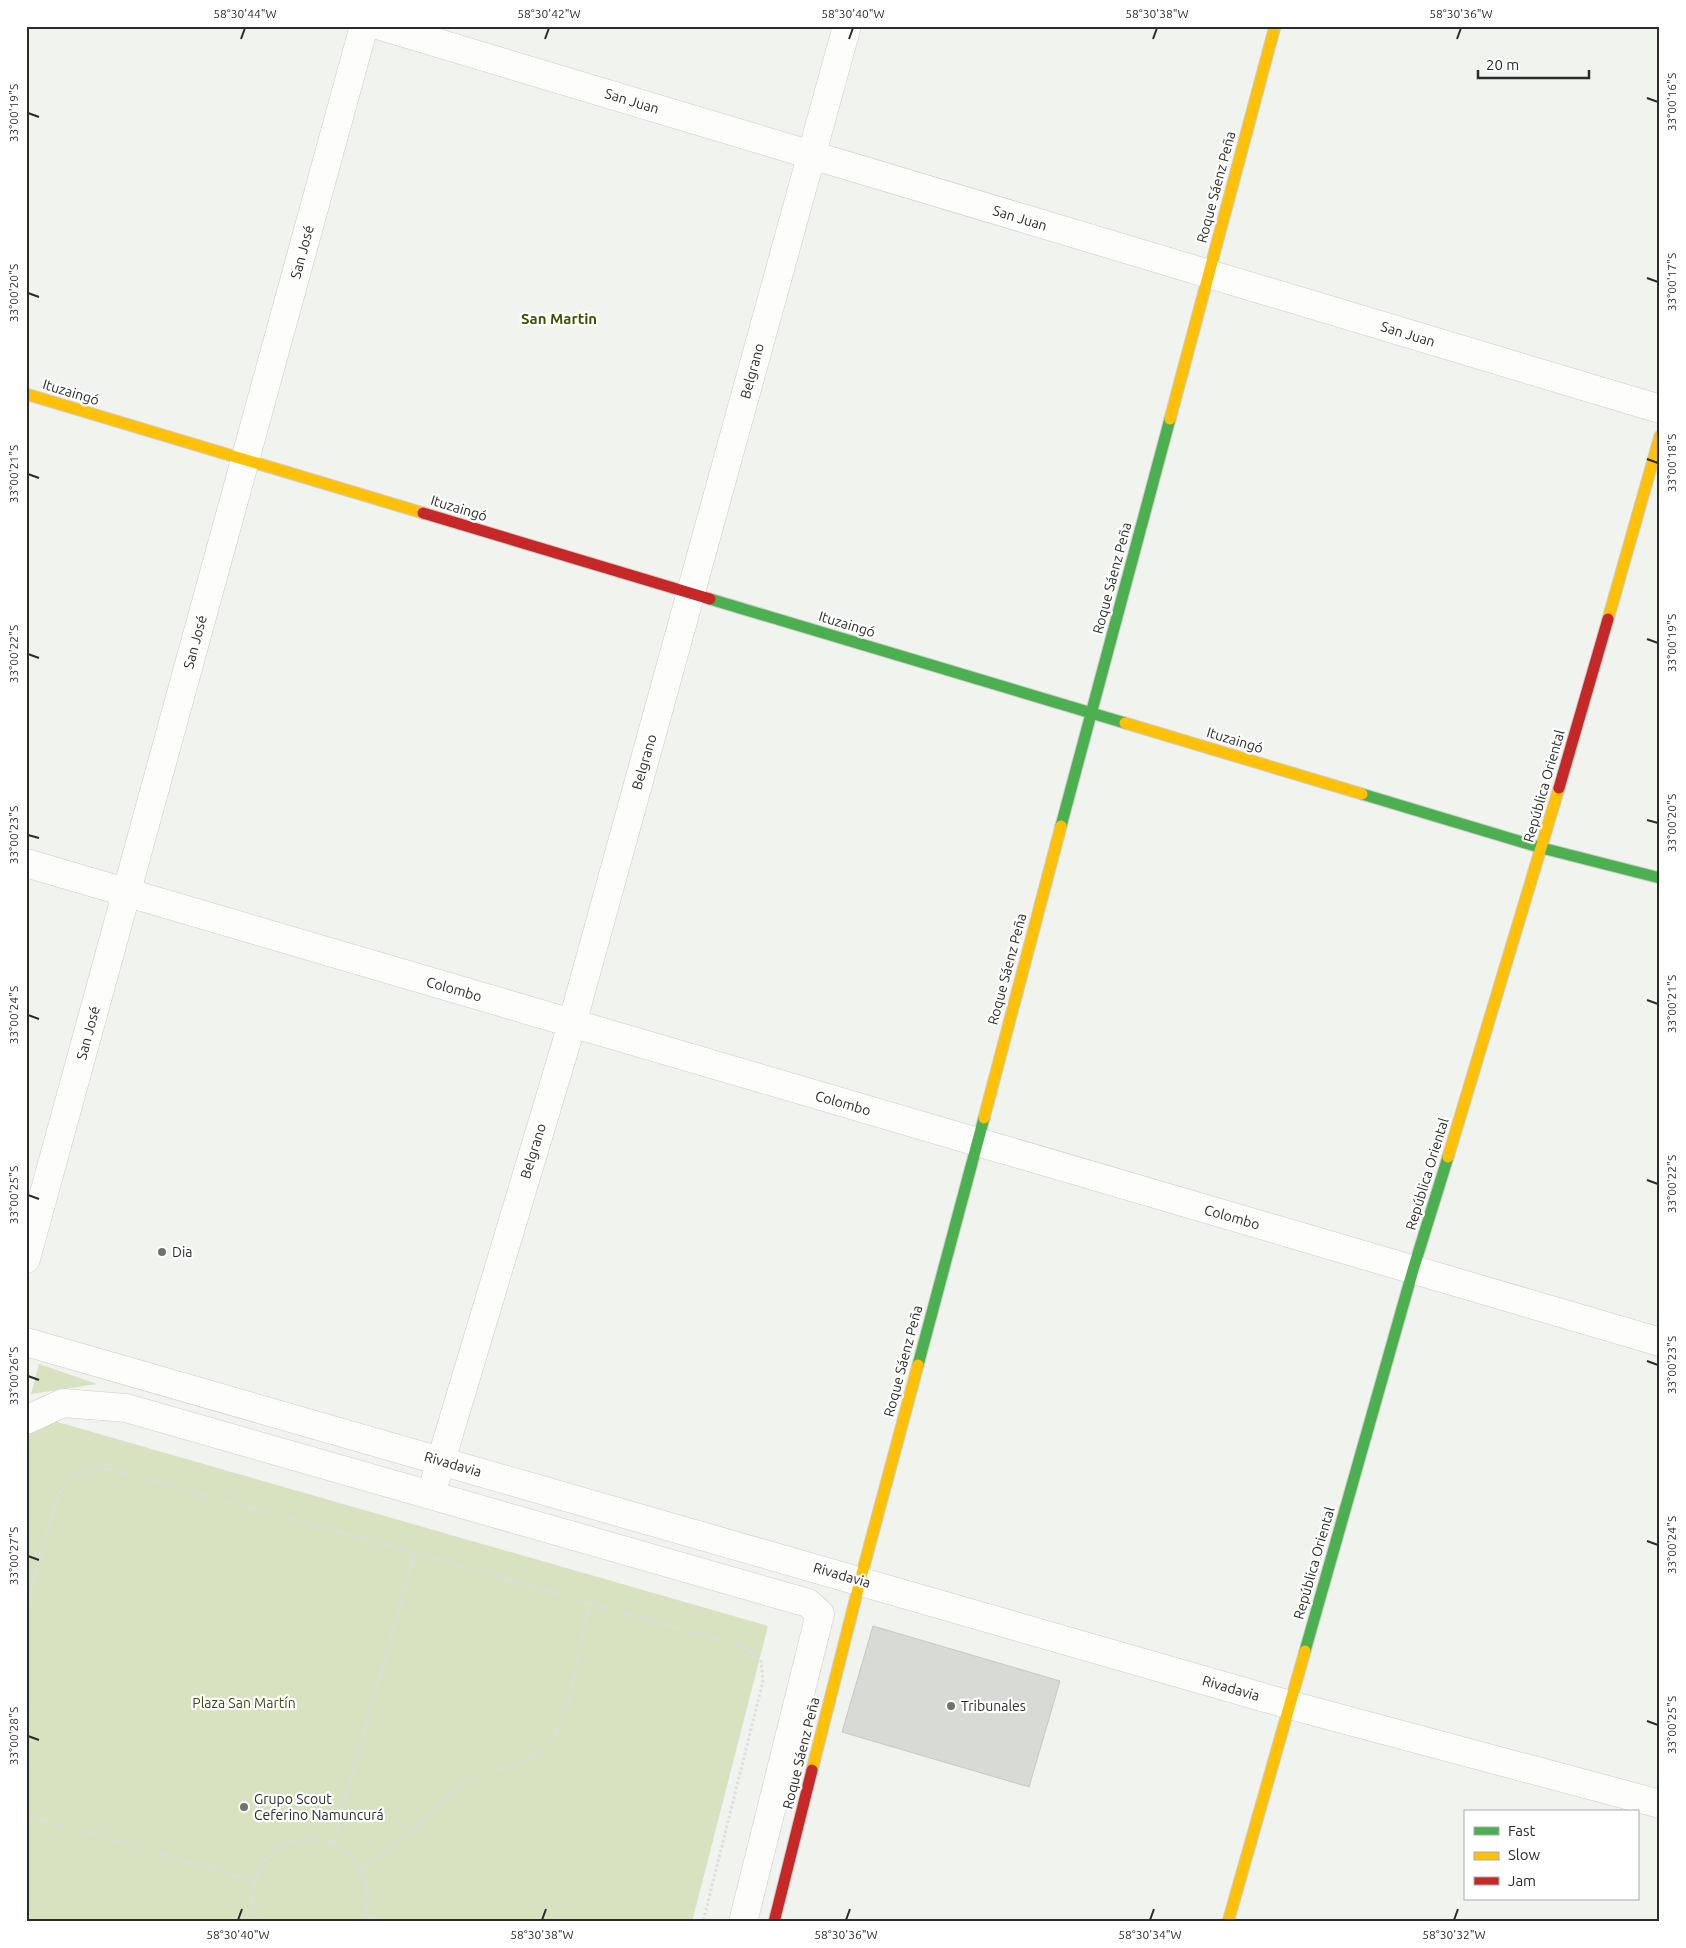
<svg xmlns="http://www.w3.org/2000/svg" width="1686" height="1948" font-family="Ubuntu,sans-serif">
<rect width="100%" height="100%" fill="#f1f3ee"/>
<g fill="#d7e2c0">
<polygon points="39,1364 97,1384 31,1394"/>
<polygon points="26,1413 768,1626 692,1922 26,1922"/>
</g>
<polygon fill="#d8dad6" stroke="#c7c8c4" points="873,1626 1060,1681 1029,1787 842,1732"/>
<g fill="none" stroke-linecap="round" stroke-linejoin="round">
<defs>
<g id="street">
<polyline points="381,26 1660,409"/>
<polyline points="26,863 1660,1342"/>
<polyline points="26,1259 364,26"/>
<polyline points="26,1342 1290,1705 1660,1804"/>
<polyline points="26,1420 63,1403 126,1408 808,1603 820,1614 743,1922"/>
<polyline points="431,1494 572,1024 847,26"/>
</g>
<g id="fast">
<polyline points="710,599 1125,723"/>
<polyline points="1362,794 1542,848 1660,878"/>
<polyline points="1061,826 1170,419"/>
<polyline points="918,1365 984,1118"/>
<polyline points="1305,1651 1413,1270 1448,1157"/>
</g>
<g id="slow">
<polyline points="26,394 423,513"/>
<polyline points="1170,419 1275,26"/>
<polyline points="1608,619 1660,436"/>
<polyline points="1125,723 1362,794"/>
<polyline points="984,1118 1061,826"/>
<polyline points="1448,1157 1559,788"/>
<polyline points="812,1770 860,1581 918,1365"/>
<polyline points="1228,1922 1305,1651"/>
</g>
<g id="jam">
<polyline points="423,513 710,599"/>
<polyline points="1559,788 1608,619"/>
<polyline points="774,1922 812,1770"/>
</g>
</defs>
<use href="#street" stroke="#cccdca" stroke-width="29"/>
<use href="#fast" stroke="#cccdca" stroke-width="13"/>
<use href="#slow" stroke="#cccdca" stroke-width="13"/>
<use href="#jam" stroke="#cccdca" stroke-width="13"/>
<g stroke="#dddedc" stroke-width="3" stroke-dasharray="2.5 2.5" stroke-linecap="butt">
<polyline points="26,1608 58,1495 75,1473 109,1469 415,1553 744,1647 761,1661 763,1681 703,1922"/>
<polyline points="26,1815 254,1881"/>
<polyline points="333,1842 415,1553"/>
<polyline points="362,1871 436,1810 458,1787 483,1773 515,1766 536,1755 552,1740 567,1707 590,1603"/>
<polyline points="365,1916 384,1922"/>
<path d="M259,1922c-2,-5 -4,-10 -6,-15 -1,-4 0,-10 0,-15 4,-63 95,-73 112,-11 4,13 4,29 -4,41"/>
</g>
<use href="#street" stroke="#fdfdfc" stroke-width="28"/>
<use href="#fast" stroke="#4caf50" stroke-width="11"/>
<use href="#slow" stroke="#ffc107" stroke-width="11"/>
<use href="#jam" stroke="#c62828" stroke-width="11"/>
</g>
<path fill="none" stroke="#2a2c28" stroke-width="2" d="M241,39l4,-11M545,39l4,-11M849,39l4,-11M1153,39l4,-11M1457,39l4,-11M1647,98l11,4M28,113l11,4M1647,278l11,4M28,293l11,4M1647,459l11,4M28,474l11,4M1647,639l11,4M28,654l11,4M1647,820l11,3M28,835l11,3M1647,1000l11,4M28,1015l11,4M1647,1180l11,4M28,1195l11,4M1647,1361l11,4M28,1376l11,4M1647,1541l11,4M28,1556l11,4M1647,1721l11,4M28,1736l11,4M238,1920l4,-11M542,1920l4,-11M846,1920l4,-11M1150,1920l4,-11M1454,1920l4,-11"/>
<g fill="#70726d" stroke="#fff" stroke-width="2">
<circle cx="162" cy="1252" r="5"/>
<circle cx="951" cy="1706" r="5"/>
<circle cx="244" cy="1807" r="5"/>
</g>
<g text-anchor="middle" stroke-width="4.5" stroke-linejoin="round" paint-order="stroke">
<g font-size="14" fill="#2a2c28" stroke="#fff">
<text transform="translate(632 101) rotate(17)" y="5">San Juan</text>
<text transform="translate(1216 187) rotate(-75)" y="5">Roque Sáenz Peña</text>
<text transform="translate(1020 218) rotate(17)" y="5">San Juan</text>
<text transform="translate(302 252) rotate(-75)" y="5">San José</text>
<text transform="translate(1408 334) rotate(17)" y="5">San Juan</text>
<text transform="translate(752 371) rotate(-75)" y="5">Belgrano</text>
<text transform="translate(71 392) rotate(17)" y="5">Ituzaingó</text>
<text transform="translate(459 508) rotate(17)" y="5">Ituzaingó</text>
<text transform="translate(1112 578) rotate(-75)" y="5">Roque Sáenz Peña</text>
<text transform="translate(847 624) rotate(17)" y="5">Ituzaingó</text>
<text transform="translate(195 642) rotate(-75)" y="5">San José</text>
<text transform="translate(1235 740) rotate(17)" y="5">Ituzaingó</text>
<text transform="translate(644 762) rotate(-74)" y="5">Belgrano</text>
<text transform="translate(1544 786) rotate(-74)" y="5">República Oriental</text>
<text transform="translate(1007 969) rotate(-75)" y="5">Roque Sáenz Peña</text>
<text transform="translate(454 989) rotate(16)" y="5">Colombo</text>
<text transform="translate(88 1033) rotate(-75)" y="5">San José</text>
<text transform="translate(843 1103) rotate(16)" y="5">Colombo</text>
<text transform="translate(533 1151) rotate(-73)" y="5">Belgrano</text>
<text transform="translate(1427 1174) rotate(-73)" y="5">República Oriental</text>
<text transform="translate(1232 1217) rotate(16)" y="5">Colombo</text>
<text transform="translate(903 1361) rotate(-75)" y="5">Roque Sáenz Peña</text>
<text transform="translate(453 1464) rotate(16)" y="5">Rivadavia</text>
<text transform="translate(1314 1563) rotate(-74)" y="5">República Oriental</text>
<text transform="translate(842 1575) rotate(16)" y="5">Rivadavia</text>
<text transform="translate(1231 1688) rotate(16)" y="5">Rivadavia</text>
<text transform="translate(801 1753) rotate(-76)" y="5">Roque Sáenz Peña</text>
</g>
<g font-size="14" fill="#2a2c28" stroke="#fff" text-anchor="start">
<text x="172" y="1257">Dia</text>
<text x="961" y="1711">Tribunales</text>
<text x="254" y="1804">Grupo Scout<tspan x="254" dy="16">Ceferino Namuncurá</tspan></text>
</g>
<g font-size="14" fill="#3c4b0e" stroke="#fff">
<text x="244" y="1708">Plaza San Martín</text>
</g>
<g font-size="15" font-weight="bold" fill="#3f5000" stroke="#fff">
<text x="559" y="324">San Martin</text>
</g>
</g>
<rect width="1686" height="1948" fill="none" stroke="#ffffff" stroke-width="55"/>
<rect x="1464" y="1810" width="175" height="90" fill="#ffffff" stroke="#aaaba9"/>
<rect x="1474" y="1827" width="25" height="8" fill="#4caf50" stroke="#aaaba9"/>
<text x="1508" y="1836" font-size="15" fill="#2a2c28">Fast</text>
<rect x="1474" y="1852" width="25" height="8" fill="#ffc107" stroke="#aaaba9"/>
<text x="1508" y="1860" font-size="15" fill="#2a2c28">Slow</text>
<rect x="1474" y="1877" width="25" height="8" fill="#c62828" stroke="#aaaba9"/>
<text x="1508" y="1886" font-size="15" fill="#2a2c28">Jam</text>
<path d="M1478 70v8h111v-8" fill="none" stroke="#2a2c28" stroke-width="2.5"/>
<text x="1486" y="70" font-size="15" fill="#2a2c28" stroke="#ffffff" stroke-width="4" paint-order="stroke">20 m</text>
<rect x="28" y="28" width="1630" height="1892" fill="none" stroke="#2a2c28" stroke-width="2"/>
<g font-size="12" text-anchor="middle" fill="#2a2c28">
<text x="245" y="18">58°30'44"W</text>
<text x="549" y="18">58°30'42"W</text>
<text x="853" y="18">58°30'40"W</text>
<text x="1157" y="18">58°30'38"W</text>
<text x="1461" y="18">58°30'36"W</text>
<text transform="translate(1672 102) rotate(-90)" y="4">33°00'16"S</text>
<text transform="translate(14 113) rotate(-90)" y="4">33°00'19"S</text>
<text transform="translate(1672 282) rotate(-90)" y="4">33°00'17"S</text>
<text transform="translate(14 293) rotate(-90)" y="4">33°00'20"S</text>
<text transform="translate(1672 463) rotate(-90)" y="4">33°00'18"S</text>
<text transform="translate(14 474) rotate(-90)" y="4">33°00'21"S</text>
<text transform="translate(1672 643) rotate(-90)" y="4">33°00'19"S</text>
<text transform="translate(14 654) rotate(-90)" y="4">33°00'22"S</text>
<text transform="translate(1672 823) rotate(-90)" y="4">33°00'20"S</text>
<text transform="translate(14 835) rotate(-90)" y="4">33°00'23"S</text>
<text transform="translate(1672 1004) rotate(-90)" y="4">33°00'21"S</text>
<text transform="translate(14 1015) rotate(-90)" y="4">33°00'24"S</text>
<text transform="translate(1672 1184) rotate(-90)" y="4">33°00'22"S</text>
<text transform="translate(14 1195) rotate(-90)" y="4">33°00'25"S</text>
<text transform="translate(1672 1365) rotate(-90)" y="4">33°00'23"S</text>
<text transform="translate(14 1376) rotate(-90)" y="4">33°00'26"S</text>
<text transform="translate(1672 1545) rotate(-90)" y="4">33°00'24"S</text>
<text transform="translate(14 1556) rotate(-90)" y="4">33°00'27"S</text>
<text transform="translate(1672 1725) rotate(-90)" y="4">33°00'25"S</text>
<text transform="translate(14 1736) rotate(-90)" y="4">33°00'28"S</text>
<text x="238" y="1939">58°30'40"W</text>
<text x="542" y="1939">58°30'38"W</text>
<text x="846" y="1939">58°30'36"W</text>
<text x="1150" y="1939">58°30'34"W</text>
<text x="1454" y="1939">58°30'32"W</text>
</g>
</svg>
